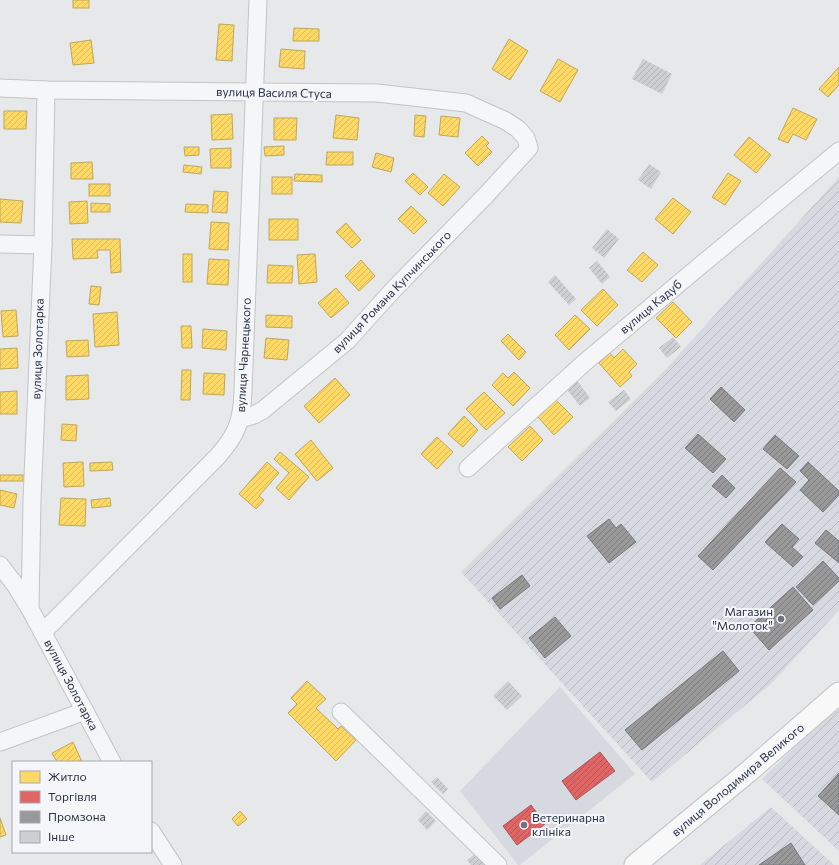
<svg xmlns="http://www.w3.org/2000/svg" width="839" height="865" font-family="Commissioner,sans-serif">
<defs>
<pattern id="industrial-furrows" width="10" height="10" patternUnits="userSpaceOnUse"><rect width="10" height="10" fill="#d6d9df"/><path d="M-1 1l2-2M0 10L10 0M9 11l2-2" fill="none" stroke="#b8bbc1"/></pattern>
<pattern id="homes-hatch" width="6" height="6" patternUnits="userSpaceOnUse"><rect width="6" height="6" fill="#ffd966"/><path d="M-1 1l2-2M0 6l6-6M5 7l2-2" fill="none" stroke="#dbbb5a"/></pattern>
<pattern id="shops-hatch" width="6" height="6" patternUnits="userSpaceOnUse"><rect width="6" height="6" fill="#e06666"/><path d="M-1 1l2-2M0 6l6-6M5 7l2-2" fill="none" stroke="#b65556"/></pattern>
<pattern id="industry-hatch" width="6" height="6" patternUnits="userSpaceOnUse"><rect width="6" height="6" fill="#999"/><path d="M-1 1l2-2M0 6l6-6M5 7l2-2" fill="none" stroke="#7d7d7f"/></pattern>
<pattern id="building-hatch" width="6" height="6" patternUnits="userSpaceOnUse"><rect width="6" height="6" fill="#cdcfd3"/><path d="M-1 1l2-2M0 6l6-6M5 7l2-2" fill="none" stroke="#b0b2b6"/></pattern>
</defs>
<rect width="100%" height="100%" fill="#e6e8ea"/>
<polygon fill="#d6d9df" points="560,687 635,774 520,865 518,865 460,791"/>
<g fill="url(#industrial-furrows)">
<polygon points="839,177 839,610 771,684 652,782 461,572 665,370"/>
<polygon points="839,704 839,851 762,779"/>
<polygon points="771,807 834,865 700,865"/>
</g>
<g fill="url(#homes-hatch)" stroke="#bfa75c">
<rect x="73" y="0" width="16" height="8"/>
<polygon points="219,24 234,25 232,61 216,60"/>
<polygon points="294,28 319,29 319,41 293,41"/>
<polygon points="509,39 528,51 510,80 492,69"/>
<polygon points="91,40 94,63 73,65 70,43"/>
<polygon points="281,49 305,51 304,69 279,67"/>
<polygon points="558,59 578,70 560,102 540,91"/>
<polygon points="839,67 839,85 828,97 819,89"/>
<polygon points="793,108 817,119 806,140 793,134 788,143 778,139"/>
<polygon points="4,111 27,111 26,129 4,129"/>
<polygon points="232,114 233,139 212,140 211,115"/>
<polygon points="336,115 359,118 357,140 333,138"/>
<polygon points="415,115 426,116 424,137 414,136"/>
<polygon points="441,116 460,118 458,137 439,135"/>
<polygon points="274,118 297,118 296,140 274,140"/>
<polygon points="482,136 489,143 486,146 492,152 478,166 465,153"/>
<polygon points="749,137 771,155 756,173 734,155"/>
<polygon points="284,146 284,155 265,156 264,147"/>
<polygon points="184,147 199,147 199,155 185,156"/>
<polygon points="231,148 231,168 211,168 210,149"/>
<polygon points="327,152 353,152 353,165 326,165"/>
<polygon points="376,153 394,158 391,172 372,167"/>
<polygon points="92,162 93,179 71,179 71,163"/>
<polygon points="184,165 202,167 201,174 183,172"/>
<polygon points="413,173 428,187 420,195 405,181"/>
<polygon points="728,173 741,181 725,205 712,197"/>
<polygon points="295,174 322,175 322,182 294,181"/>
<polygon points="444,174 460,187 443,206 428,193"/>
<rect x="272" y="177" width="20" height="17"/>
<rect x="89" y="184" width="21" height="12"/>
<polygon points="214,191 228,192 227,213 212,212"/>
<polygon points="673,198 691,212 673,234 655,219"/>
<polygon points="0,199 23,201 21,223 0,222"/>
<polygon points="87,201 88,223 70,224 69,202"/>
<polygon points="91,203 110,204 110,212 91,212"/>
<polygon points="186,204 208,205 208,213 185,212"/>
<polygon points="411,206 427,221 414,234 398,219"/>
<rect x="269" y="219" width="29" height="21"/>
<polygon points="211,222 229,223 228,250 209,249"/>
<polygon points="346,223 361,240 352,248 336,232"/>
<polygon points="72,239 120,239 121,272 111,273 110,250 97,250 98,258 73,259"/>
<polygon points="643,252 658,265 642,282 627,270"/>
<rect x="183" y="254" width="9" height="28"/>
<polygon points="315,254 317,282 299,284 297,255"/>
<polygon points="209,259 229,260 228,285 207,284"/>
<polygon points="361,260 375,276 359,291 345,276"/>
<polygon points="268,265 293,266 292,283 267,283"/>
<polygon points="91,286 101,287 99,305 89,304"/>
<polygon points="336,288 349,303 331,318 318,303"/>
<polygon points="603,289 618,305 597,326 581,310"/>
<polygon points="673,302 692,322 676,338 656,318"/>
<polygon points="16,310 18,336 3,337 1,311"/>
<polygon points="117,312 119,345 95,347 93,314"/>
<polygon points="266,315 292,316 292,328 266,327"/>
<polygon points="575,315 590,329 569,350 555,335"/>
<polygon points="181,326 191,326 192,348 182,348"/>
<polygon points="203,329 227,331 226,350 202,348"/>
<polygon points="508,334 526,352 519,360 501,341"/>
<polygon points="266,338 289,340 287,360 264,358"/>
<polygon points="88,340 89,356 67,357 66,341"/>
<polygon points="17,348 18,368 0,369 0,349"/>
<polygon points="623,349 637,364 629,372 632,376 620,387 599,363 610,353 614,358"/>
<polygon points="182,370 191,370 190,400 181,400"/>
<polygon points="514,372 530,388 513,406 492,385 503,373 508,378"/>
<polygon points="204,373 225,374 224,395 203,394"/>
<polygon points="88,375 89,399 66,400 66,376"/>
<polygon points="335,378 350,395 319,423 304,406"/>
<polygon points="17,391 17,414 0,414 0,392"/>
<polygon points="484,392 505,413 486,430 466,409"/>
<polygon points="556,400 573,417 554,435 538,417"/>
<polygon points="464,416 478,430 463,447 448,434"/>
<polygon points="62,424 77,425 76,441 61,440"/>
<polygon points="530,426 543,440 522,461 508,447"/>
<polygon points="437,437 453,452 437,469 421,454"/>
<polygon points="311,440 333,468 317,481 295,454"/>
<polygon points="280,452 309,477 289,500 276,488 289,473 274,459"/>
<polygon points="83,462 84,486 64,487 63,463"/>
<polygon points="112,462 113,470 90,471 90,463"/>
<polygon points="267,462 279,473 259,496 264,500 256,509 239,494"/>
<rect x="0" y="475" width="23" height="6"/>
<polygon points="0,490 17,494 14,508 0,505"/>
<polygon points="61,498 86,499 85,526 59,525"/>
<polygon points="110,498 111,506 92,508 91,500"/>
<polygon points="307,681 326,699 316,708 338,729 341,726 356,740 336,761 288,713 297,704 291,698"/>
<polygon points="73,742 82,762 57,762 52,753"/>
<polygon points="240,811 247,819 238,826 232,819"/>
<polygon points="0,818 6,835 0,837"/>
</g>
<g fill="url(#shops-hatch)" stroke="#a9565c">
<polygon points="600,752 615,771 576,800 562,781"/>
<polygon points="531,805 545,824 517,845 503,826"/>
</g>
<g fill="url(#industry-hatch)" stroke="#787a80">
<polygon points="721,387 745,410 734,422 710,399"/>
<polygon points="698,434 726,459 713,473 685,448"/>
<polygon points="775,435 799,456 787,469 763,449"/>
<polygon points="808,462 839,491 839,495 823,512 800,490 809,480 800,471"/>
<polygon points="780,468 796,482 713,570 698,556"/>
<polygon points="722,475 735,488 726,498 712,486"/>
<polygon points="609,519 616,528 621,524 636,542 609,563 587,536"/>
<polygon points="782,524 799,539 792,547 803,557 793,567 765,542"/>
<polygon points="826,530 839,541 839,563 815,543"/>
<polygon points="823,561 839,578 839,581 813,605 796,587"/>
<polygon points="522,575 530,586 500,609 492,598"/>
<polygon points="793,587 813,610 769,650 749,627"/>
<polygon points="555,617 571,636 545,658 529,638"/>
<polygon points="723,651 739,671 642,750 625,730"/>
<polygon points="839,773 839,815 818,796"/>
<polygon points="791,843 805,865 759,865"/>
</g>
<g fill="url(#building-hatch)">
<polygon points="643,59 672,74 662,94 632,79"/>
<polygon points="649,164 661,172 651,189 638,180"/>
<polygon points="607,229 619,239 604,258 592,248"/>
<polygon points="597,261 610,277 602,284 589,268"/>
<polygon points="555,275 576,299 569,305 548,282"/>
<polygon points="673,337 681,347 667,358 659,348"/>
<polygon points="576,379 590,398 580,406 565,387"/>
<polygon points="624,390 631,399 616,411 608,402"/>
<polygon points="508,681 522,696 507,710 493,696"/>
<polygon points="437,777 448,789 443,794 431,782"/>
<polygon points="426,811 436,821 427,830 418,820"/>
<polygon points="478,852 486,865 471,865 467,860"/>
</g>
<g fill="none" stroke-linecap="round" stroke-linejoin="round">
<defs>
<g id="minor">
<polyline points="0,88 46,90 377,93 466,103 506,121 518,129 526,138 529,148 487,194 393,290 347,341 263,410 254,415 241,419"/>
<polyline points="0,244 43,245"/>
<polyline points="468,468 584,363 701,265 839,151"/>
<polyline points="0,565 16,586 30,609 112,762"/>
<polyline points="30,609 32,500 43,245 46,90"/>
<path d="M43,632l174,-175c20,-22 25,-36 26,-66l15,-391"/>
<polyline points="341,712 498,865"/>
<polyline points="0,742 85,711"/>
<polyline points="151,831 173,865"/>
</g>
<polyline id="major" points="635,865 748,772 839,693"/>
</defs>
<use href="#minor" stroke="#c3c4c8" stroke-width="19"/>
<use href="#major" stroke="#c1c4c8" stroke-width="23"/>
<use href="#minor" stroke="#f5f6f7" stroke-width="17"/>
<use href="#major" stroke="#f8f8f8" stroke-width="21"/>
</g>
<g fill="#6c727f" stroke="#f4f6f9" stroke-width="1.5">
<circle cx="781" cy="619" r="4"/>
<circle cx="524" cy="825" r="4"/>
</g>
<g text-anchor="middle" stroke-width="4" stroke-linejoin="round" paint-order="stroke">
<g font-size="12" fill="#2a3246" stroke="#f4f6f9">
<text transform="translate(274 93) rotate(1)" y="4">вулиця Василя Стуса</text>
<text transform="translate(392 292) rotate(-46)" y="4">вулиця Романа Купчинського</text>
<text transform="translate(651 307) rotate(-40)" y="4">вулиця Кадуб</text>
<text transform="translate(38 349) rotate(-88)" y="4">вулиця Золотарка</text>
<text transform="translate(244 355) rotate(-87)" y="4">вулиця Чарнецького</text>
<text transform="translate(71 685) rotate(62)" y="4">вулиця Золотарка</text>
<text transform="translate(738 780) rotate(-40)" y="4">вулиця Володимира Великого</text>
</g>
<g font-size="12" fill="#2a3246" stroke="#f4f6f9" text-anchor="end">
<text x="773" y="616">Магазин<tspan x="773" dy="14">"Молоток"</tspan></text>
<text x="532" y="822" text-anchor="start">Ветеринарна<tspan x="532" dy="14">клініка</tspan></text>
</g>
</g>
<rect x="12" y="761" width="140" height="92" fill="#f4f6f9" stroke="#a3a8b1"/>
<rect x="20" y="771" width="20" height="12" fill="#ffd966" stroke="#a3a8b1"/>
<text x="48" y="781" font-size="12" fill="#2a3246">Житло</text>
<rect x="20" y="791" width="20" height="12" fill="#e06666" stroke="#a3a8b1"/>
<text x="48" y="801" font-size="12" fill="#2a3246">Торгівля</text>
<rect x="20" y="811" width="20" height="12" fill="#999999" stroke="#a3a8b1"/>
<text x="48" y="821" font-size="12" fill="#2a3246">Промзона</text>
<rect x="20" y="831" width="20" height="12" fill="#cdcfd3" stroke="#a3a8b1"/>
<text x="48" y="841" font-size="12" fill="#2a3246">Інше</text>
</svg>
